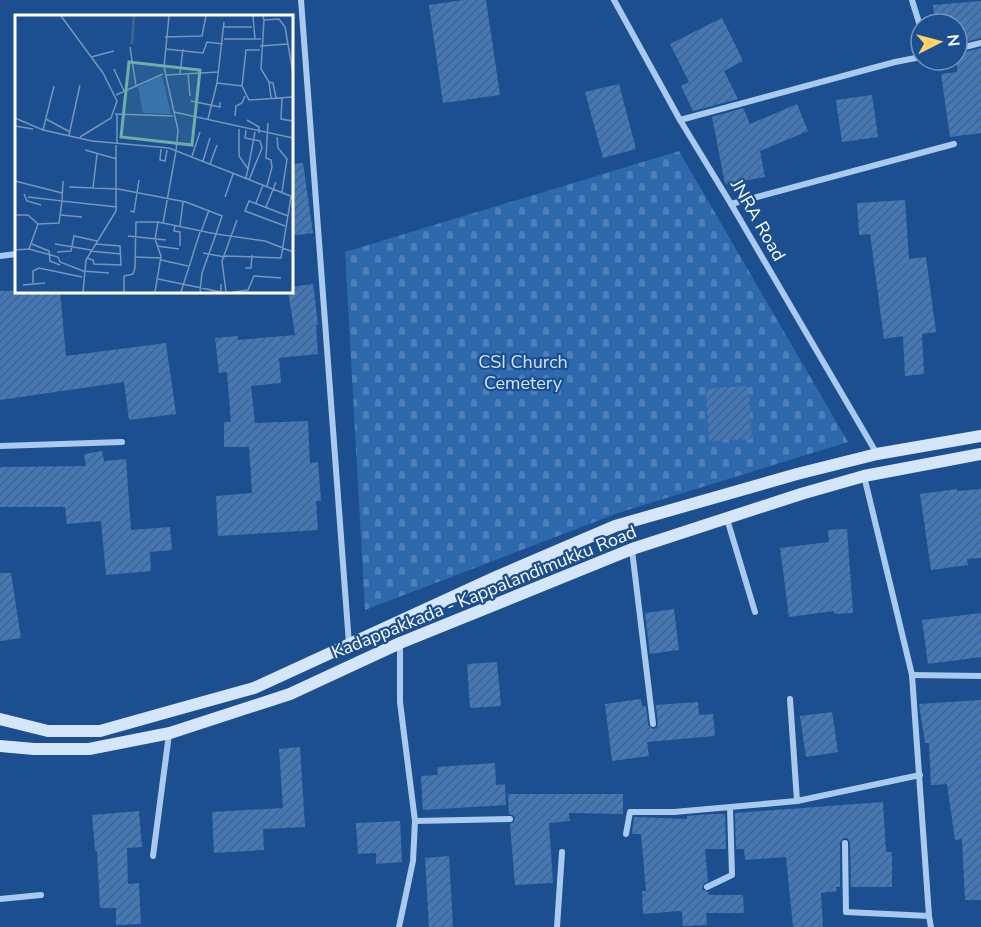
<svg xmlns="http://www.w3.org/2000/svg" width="981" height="927" font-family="'Nunito Sans',sans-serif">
<defs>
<pattern id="cemetery-stones" width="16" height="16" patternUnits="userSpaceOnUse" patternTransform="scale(1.5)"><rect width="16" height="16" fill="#2e69ad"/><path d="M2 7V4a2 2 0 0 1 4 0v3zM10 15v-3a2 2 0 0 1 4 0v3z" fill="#4d80b9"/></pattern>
<pattern id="building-hatch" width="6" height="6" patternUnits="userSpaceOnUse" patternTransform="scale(1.5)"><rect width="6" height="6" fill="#4478b7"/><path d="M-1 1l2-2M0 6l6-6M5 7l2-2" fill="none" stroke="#486282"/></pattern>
</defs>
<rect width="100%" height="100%" fill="#1b4f8f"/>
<polygon fill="url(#cemetery-stones)" points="679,151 848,442 618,513 365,610 345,252"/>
<g fill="url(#building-hatch)">
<polygon points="463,0 486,0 500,95 443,103 429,5"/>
<polygon points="981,1 981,38 957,44 957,24 935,24 933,5"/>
<polygon points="722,18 743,61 724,71 738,99 693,111 681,86 689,82 670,44"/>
<polygon points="981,48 981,133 950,137 941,74 957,72 957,54"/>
<polygon points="619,84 636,149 603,158 585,92"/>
<polygon points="872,95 878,137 842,142 836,100"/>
<polygon points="797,104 808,131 760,151 765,177 725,184 712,117 743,108 750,124"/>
<polygon points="303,163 313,233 291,236 291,164"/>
<polygon points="905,200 909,259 926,257 936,332 922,334 924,374 905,376 903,336 884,339 870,234 859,235 857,203"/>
<polygon points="313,284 318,324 316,325 318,354 279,358 281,383 251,386 255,423 308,421 310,463 318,462 321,501 316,501 318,530 218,536 216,496 252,493 249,447 224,447 224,422 231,422 227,372 219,373 215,338 238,336 238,340 295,335 288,291 291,291 291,287"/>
<polygon points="0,291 60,291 66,356 166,343 176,414 129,420 124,382 0,400"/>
<polygon points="748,386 752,439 709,441 706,389"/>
<polygon points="102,451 104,461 126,459 131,530 170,527 172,550 150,552 151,571 106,575 101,521 67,524 65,507 0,507 0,467 86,466 84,454"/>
<polygon points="957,489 957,491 981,489 981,558 967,559 968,565 931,570 920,494"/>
<polygon points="847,529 853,613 834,614 834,611 789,617 780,548 829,542 828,530"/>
<polygon points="0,573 11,573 21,638 0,641"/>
<polygon points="674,609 679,650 650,654 645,613"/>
<polygon points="981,613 981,657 928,664 922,620"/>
<polygon points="497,662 501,706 470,708 467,664"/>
<polygon points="641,699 642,706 646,706 648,725 653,729 657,728 658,724 656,705 698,702 699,715 713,714 715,736 647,742 649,756 612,761 605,704"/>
<polygon points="981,700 981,900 965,900 962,839 955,840 947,784 931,785 929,743 925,743 919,704"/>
<polygon points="832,712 838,752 806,757 800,716"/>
<polygon points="300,747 305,827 263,829 264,850 214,853 212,812 283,808 279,749"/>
<polygon points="495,763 496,785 505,784 506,805 423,810 421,776 438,775 437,767"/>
<polygon points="508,794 623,794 623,814 569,813 570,821 549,823 553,883 515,885 510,824 514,822 515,818 513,815 509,814"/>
<polygon points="883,802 886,852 892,852 892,887 851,887 850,842 847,838 843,838 840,843 840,887 836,887 837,891 821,893 823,927 793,927 786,857 745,860 744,849 736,849 735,813"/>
<polygon points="139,811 142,847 127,848 128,884 139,883 141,924 116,925 116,908 100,908 97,851 95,851 92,815"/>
<polygon points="712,814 725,814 726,849 705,849 708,881 703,884 702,889 708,892 709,895 743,895 744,913 706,913 707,925 683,926 682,912 679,911 643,914 642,891 646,891 641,834 632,834 634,817 687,819 687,816"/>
<polygon points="400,821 402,862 376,864 376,853 358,854 356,823"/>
<polygon points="449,856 453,927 429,927 425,858"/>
</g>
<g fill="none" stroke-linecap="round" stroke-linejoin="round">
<g stroke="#a9c9ee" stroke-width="6">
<polyline points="301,0 349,644"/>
<polyline points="614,0 680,120 731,204 877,454"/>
<polyline points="912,0 921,29"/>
<polyline points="957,49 981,43"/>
<polyline points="680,120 895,62 921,57"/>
<polyline points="731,204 954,144"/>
<polyline points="0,256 16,254"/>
<polyline points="0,446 122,442"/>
<polyline points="864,476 912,675 929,916 931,927"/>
<polyline points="727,519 755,612"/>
<polyline points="632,550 653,724"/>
<polyline points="912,675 981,676"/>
<polyline points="790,699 797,801"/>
<polyline points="415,821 510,819"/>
<polyline points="626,834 630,812 674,812 797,801 920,775"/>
<polyline points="845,843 846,912 929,916"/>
<polyline points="153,856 169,734"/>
<polyline points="707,887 732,875 730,808"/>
<polyline points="0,899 41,895"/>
<polyline points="399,927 413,861 415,821 400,702 400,644"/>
<polyline points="557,927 562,852"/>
</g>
<g stroke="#d6e6fa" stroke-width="12">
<polyline points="0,719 48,731 100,731 182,708 254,688 496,577 615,526 797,474 877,454 981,436"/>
<polyline points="0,746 34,749 89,749 170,733 290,694 400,643 632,549 801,494 864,476 981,454"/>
</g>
</g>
<g text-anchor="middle" stroke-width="4.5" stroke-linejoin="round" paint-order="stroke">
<g font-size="18" fill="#fff" stroke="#1b4f8f">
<text transform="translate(758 220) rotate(60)" y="6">JNRA Road</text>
<text transform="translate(484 592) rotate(-22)" y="6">Kadappakkada - Kappalandimukku Road</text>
</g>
<g font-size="18" fill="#cfe3fa" stroke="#1b4f8f">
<text x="523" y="368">CSI Church<tspan x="523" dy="21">Cemetery</tspan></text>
</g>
</g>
<g transform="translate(15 15)">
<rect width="278" height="278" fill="#1b4f8f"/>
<path d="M147,61l9,38 -28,-1 -5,-26z" fill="#2e69ad"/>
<path fill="none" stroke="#3c6290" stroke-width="3" d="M117,29l2,-28"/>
<path fill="none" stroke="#7695bc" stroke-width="1.5" d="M46,1l42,57 14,28 -6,17 -31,19M154,1l-5,51 14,63 -2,21M238,1l2,23M248,1l1,4 15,-1 6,8 8,46M249,5l-3,49 8,13 2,16M209,12h28M150,22l37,-1 4,-20M209,24h37M245,31l28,-2M115,32l6,39M150,34l38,4 4,-11 16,2M76,42l23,-6M99,54l10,22M165,58l3,-24M173,58l2,23M151,60l53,-3M254,67l4,1 3,15M202,68l25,3 7,14 44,-3M227,71l4,-36h14M101,80l47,-21M267,82l-1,22 12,2M176,86l29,6v-5M159,97l119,26M100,99l58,2M220,101l1,-10 6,-3 3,-7M0,103l28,12 49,11 77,7 124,49M31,104l24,13M193,104l9,-36 7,-61M232,105l12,7v6M0,111l18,3M224,114v27l9,13 -2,9M28,115l11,-44M231,115l-1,8 15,3 2,7 -13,32M54,120l11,-50M262,122l1,11 9,11 -5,33M102,128v-29M146,134l-1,11 5,1 2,-11M70,135l32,9M177,141l8,-24M188,146l7,-23M195,149l7,-19M233,154l7,-37M0,166l47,12M252,171l5,-19 -1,-7 -5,-2 2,-35M54,172l49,2 68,13 36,14 -6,18 49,7 28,11M78,173l4,-34M9,179l3,7 14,4M13,182l34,4 1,-20M210,182l8,-23M241,188l7,-18M251,192l10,-25M115,196l4,1 5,-32M0,200h13l10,9M46,200l21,2M148,208l53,11 -14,39 -2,19M160,210l-1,6 6,1v14M165,211l3,-24M270,211l-40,-15 4,-10 39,15M186,217l8,-22M113,221l38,4M17,229l17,7 1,10 10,4M40,229l36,6M142,231l22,3M14,234l29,8 2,5 23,9 26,2M0,235l14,-1 9,-25 21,-1 3,-22 55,6M75,236l31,3M42,237l14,-1 3,-15 23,5M188,238l22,4M210,241l56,2 10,-61M121,242l25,1M72,243l6,2 1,4 27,1 -1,-19 -24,-2M146,245l27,6M230,253h6l1,-13M143,264l63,13v-8M18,268v-12l6,-3 43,9M8,270l22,-2M68,277l3,-32 30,-49v-66M109,277v-16l9,-2 2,-6 1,-46h22M140,277l6,-36 -6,-17 3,-17 5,1 13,-72M166,277l19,-60M211,277l-4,-31 15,-41M218,277l15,-2 6,-14 27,2"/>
<path fill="#6fada8" fill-opacity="0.15" stroke="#6fada8" stroke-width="3" d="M114,47l71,8 -8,75 -71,-8z"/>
<rect width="278" height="278" fill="none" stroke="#fff" stroke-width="3"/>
</g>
<g transform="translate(939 42) rotate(84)"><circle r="28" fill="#1b4f8f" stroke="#7695bc" stroke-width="1.5"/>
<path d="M0-4.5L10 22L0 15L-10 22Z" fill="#ffd166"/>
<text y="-9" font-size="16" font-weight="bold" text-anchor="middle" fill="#ffffff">N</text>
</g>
</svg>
